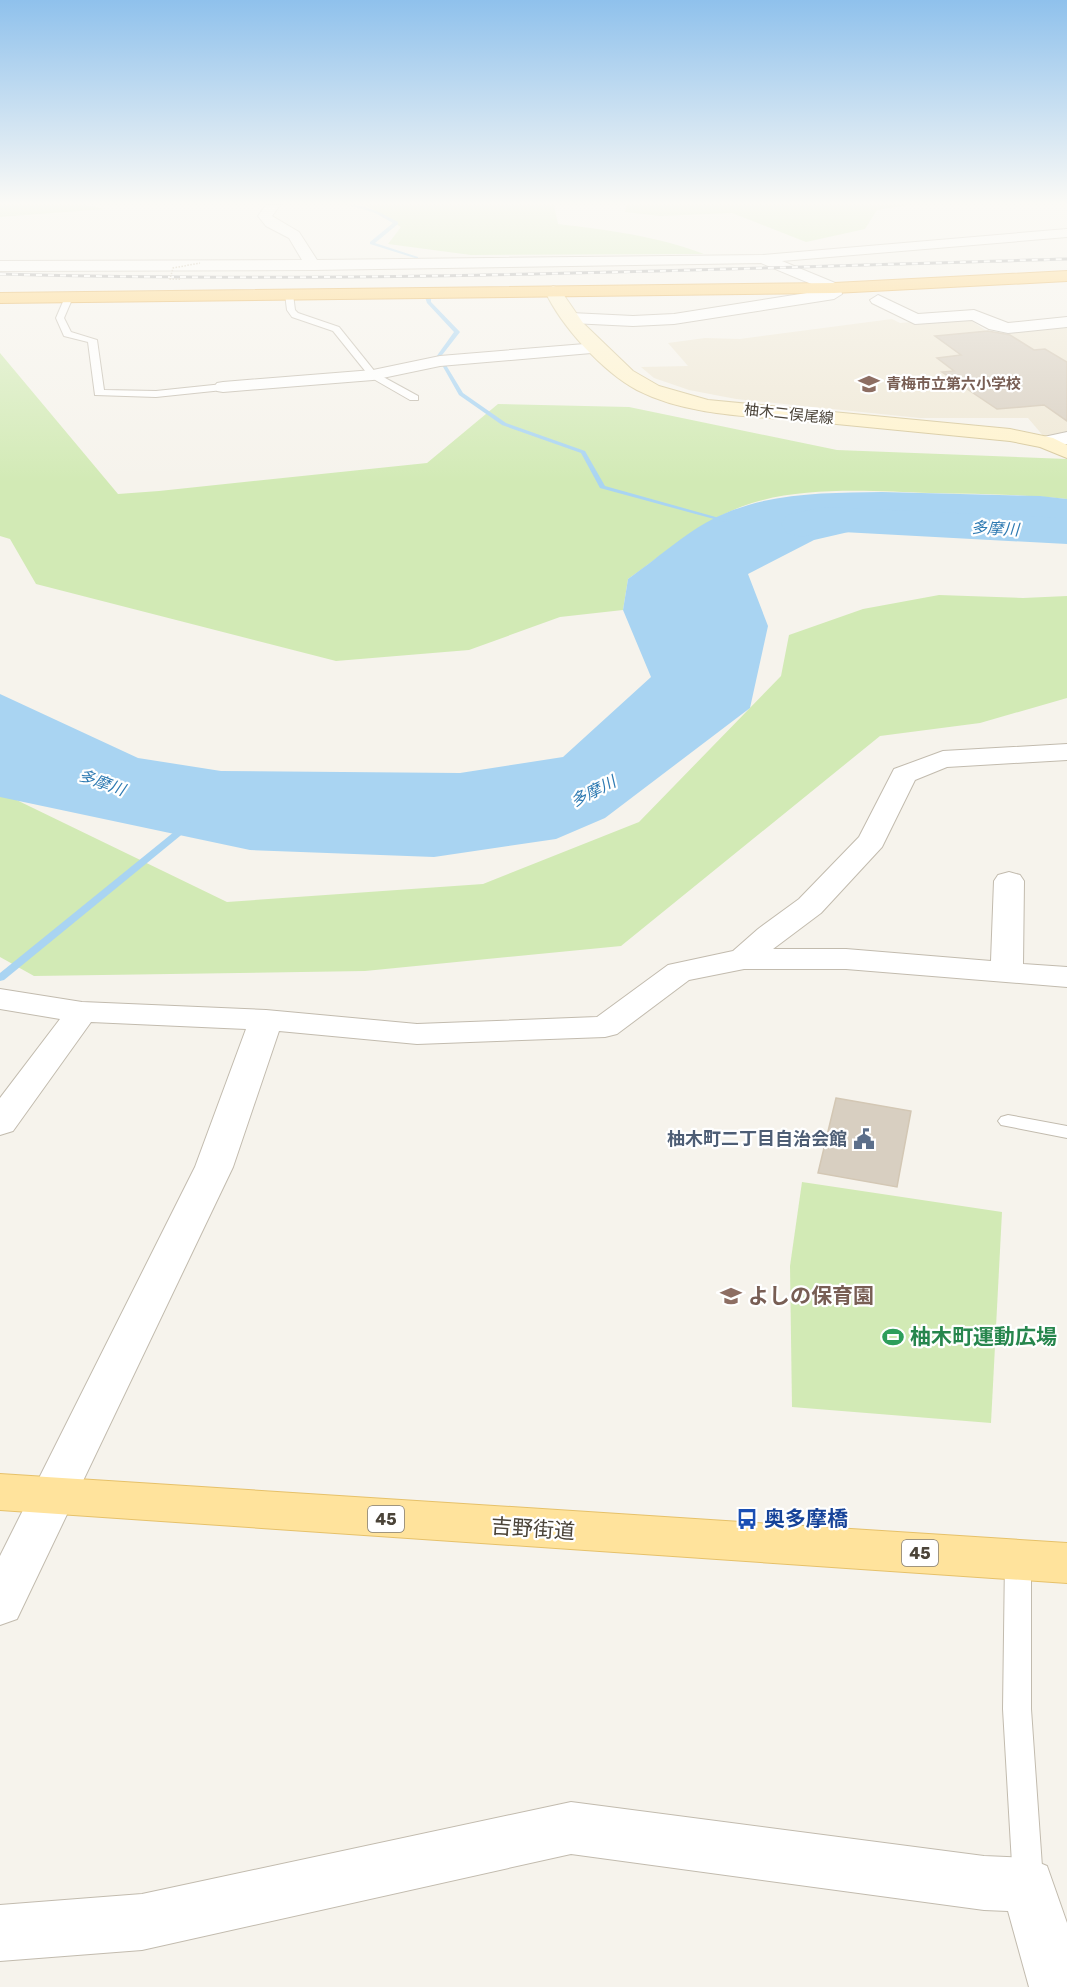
<svg xmlns="http://www.w3.org/2000/svg" width="1067" height="1987" font-family="Rubik,'Noto Sans JP',sans-serif">
<rect width="100%" height="100%" fill="#f6f3ec"/>
<polygon fill="#efe8d6" points="892,319 900,323 952,319 970,320 987,331 1002,333 1061,325 1067,328 1067,434 1045,438 1028,418 920,418 736,399 689,390 654,378 641,367 688,366 668,343 705,338 740,339"/>
<g fill="#d2eab5">
<polygon points="0,205 86,205 105,209 0,217"/>
<path d="M365,205h189l4,19c51,6 98,12 146,30l-233,1 -83,-11 13,-17z"/>
<polygon points="627,205 908,205 877,210 865,229 806,242 732,213 660,216 625,212"/>
<path d="M0,353l118,141 41,-3 268,-28 71,-59 131,3 208,43 230,9v40c-45,-5 -91,-5 -137,-6 -55,-2 -124,-7 -178,10 -46,14 -84,48 -124,76l-5,31 -63,7 -91,33 -133,11 -300,-77 -26,-45 -10,-3z"/>
<polygon points="939,595 1023,598 1067,596 1067,698 980,723 880,736 621,946 365,971 34,976 0,957 0,792 227,902 483,884 639,822 781,676 789,635 863,609"/>
<polygon points="802,1182 1002,1212 991,1423 792,1407 790,1266"/>
</g>
<path fill="#a9d4f2" d="M882,492l158,4 27,3v43l-158,-24 -95,22 -66,34 20,52 -18,82 -145,110 -49,21 -122,18 -184,-7 -250,-53v-103l138,64 83,13 239,2 103,-16 88,-80 -28,-67 5,-31c26,-18 56,-45 83,-59 53,-28 112,-27 171,-28z"/>
<g fill="none" stroke-linecap="round" stroke-linejoin="round">
<g fill="#a9d4f2" fill-rule="evenodd">
<path d="M349,205c17,-1 34,9 49,17v2l-23,19 43,14v2l-48,-15v-2l23,-19 -18,-10z"/>
<polygon points="428,295 431,297 431,302 460,332 439,359 436,357 454,332 427,303 425,297"/>
<polygon points="442,365 446,365 463,393 506,423 585,451 605,486 730,521 725,522 600,488 581,453 502,425 459,395"/>
<polygon points="188,822 191,823 193,825 191,827 4,980 0,981 0,973 185,823"/>
</g>
<polygon fill="#a9d4f2" fill-rule="evenodd" points="824,507 1067,518 1067,544 824,531 802,537 787,533 781,524 787,515"/>
</g>
<g fill="#d8cfc1" stroke="#d3c7b4" stroke-width="1.5">
<polygon points="988,331 1010,335 1034,350 1045,349 1067,362 1067,421 1044,405 997,409 942,372 954,371 937,358 961,355 935,336"/>
<polygon points="836,1098 911,1111 897,1187 818,1173"/>
</g>
<g fill="none" stroke-linecap="round" stroke-linejoin="round">
<defs>
<g id="lane">
<polygon points="289,291 293,294 295,310 298,313 339,327 376,373 418,396 418,400 410,400 370,377 333,331 292,317 287,310 285,294"/>
<polygon points="69,294 73,297 64,318 71,332 97,340 104,390 156,391 223,384 228,387 223,390 156,397 95,395 88,342 64,336 56,318 65,297"/>
<polygon points="1008,1115 1067,1126 1067,1138 1001,1125 998,1121 1001,1117"/>
<polygon points="1018,1548 1027,1551 1031,1559 1031,1709 1043,1881 1039,1891 1028,1896 1017,1891 1013,1881 1003,1709 1005,1559 1009,1551"/>
</g>
<g id="street">
<polygon points="266,205 280,205 272,216 299,232 317,260 763,255 1067,229 1067,237 782,261 840,285 842,294 834,299 674,324 633,326 571,323 563,318 571,313 633,316 674,314 826,290 761,263 313,270 0,271 0,261 302,260 289,238 266,226 258,216"/>
<polygon points="878,295 918,314 974,310 1008,323 1067,317 1067,327 1008,333 989,329 972,320 915,324 872,303 870,300"/>
<polygon points="597,343 603,344 606,348 603,352 440,366 373,380 223,392 217,391 214,387 217,383 223,382 373,370 440,356"/>
<polygon points="1067,432 1067,444 1046,448 1039,446 1036,442 1039,438"/>
<polygon points="1067,744 1067,760 947,767 915,780 882,847 821,913 773,949 846,949 991,961 994,881 998,875 1009,872 1020,875 1024,881 1023,964 1067,967 1067,987 846,969 744,969 689,980 617,1034 605,1037 417,1044 279,1031 233,1167 17,1619 0,1625 0,1556 195,1167 246,1029 91,1022 13,1131 0,1135 0,1098 60,1019 0,1009 0,989 82,1002 266,1010 417,1024 597,1017 668,965 733,951 758,929 799,899 859,837 894,769 943,751"/>
<polygon points="571,1802 984,1856 1028,1858 1047,1866 1067,1923 1067,1987 1029,1987 1008,1911 984,1910 571,1854 142,1950 0,1961 0,1905 142,1894"/>
</g>
<path id="secondary" d="M553,286l6,2 24,35 50,48 26,15 49,14 302,29 43,9 14,7v13l-27,-11 -30,-6c-68,-7 -136,-13 -204,-20 -56,-5 -118,-5 -169,-31 -34,-18 -76,-64 -92,-99z"/>
<polygon id="primary" points="0,1474 1067,1543 1067,1583 0,1510"/>
<polygon id="highway" points="1067,271 1067,281 834,293 0,303 0,293 834,283"/>
</defs>
<use href="#lane" stroke="#c2bbae" stroke-width="2"/>
<use href="#street" stroke="#c2bbae" stroke-width="2"/>
<use href="#secondary" stroke="#d6c79b" stroke-width="2"/>
<use href="#primary" stroke="#e6c16a" stroke-width="2"/>
<use href="#highway" stroke="#e0a43c" stroke-width="2"/>
<use href="#lane" fill="#fff" fill-rule="evenodd"/>
<use href="#street" fill="#fff" fill-rule="evenodd"/>
<use href="#secondary" fill="#fff3cd" fill-rule="evenodd"/>
<use href="#primary" fill="#ffe39c" fill-rule="evenodd"/>
<use href="#highway" fill="#ffcf6e" fill-rule="evenodd"/>
<defs>
<path id="rail" d="M0,274c356,10 712,-5 1067,-15"/>
</defs>
<use href="#rail" stroke="#9a9a9a" stroke-width="3"/>
<use href="#rail" stroke="#fff" stroke-width="2" stroke-dasharray="6" stroke-linecap="butt"/>
<polyline stroke="#c4b79f" stroke-width="1.5" stroke-dasharray="1.5 1.5" stroke-linecap="butt" points="180,279 170,279 173,268 200,263"/>
</g>
<linearGradient id="sky" x2="0" y2="1"><stop stop-color="#8fc1ec"/><stop offset="0.42" stop-color="#fbfaf6"/><stop offset="1" stop-color="#fbfaf6" stop-opacity="0"/></linearGradient>
<rect width="1067" height="483" fill="url(#sky)"/>
<defs>
<symbol id="school-bare" viewBox="-9 -9 18 18"><path d="M0-5L7-2L0 1L-7-2ZM-4 1L0 2.5L4 1V4Q0 6-4 4Z" fill="#8d6e63" stroke="#fff" stroke-width="2.5" paint-order="stroke"/></symbol>
<symbol id="civic-bare" viewBox="-9 -9 18 18"><path d="M-.6-6.5H3V-4.5H.6V-3L4-1V1h2V6H-6V1h2V-1L-.6-3ZM-1.2 2.5V6h2.4V2.5Z" fill="#5c6f8a" stroke="#fff" stroke-width="2.5" paint-order="stroke"/></symbol>
<symbol id="stadium-bare" viewBox="-9 -9 18 18"><path d="M0-5a6.5 5 0 1 0 0 10a6.5 5 0 1 0 0-10ZM-3.5-1.8h7v3.6h-7Z" fill="#2e9e5b" stroke="#fff" stroke-width="2.5" paint-order="stroke"/></symbol>
<symbol id="bus-bare" viewBox="-9 -9 18 18"><path d="M-5-6H5V4H4V6H2V4H-2V6H-4V4H-5ZM-3.5-4V0h7V-4ZM-3.5 1.2v1.5H-2V1.2ZM2 1.2v1.5H3.5V1.2Z" fill="#1a4fb4" stroke="#fff" stroke-width="2.5" paint-order="stroke"/></symbol>
</defs>
<g fill-rule="evenodd">
<use href="#school-bare" x="854" y="369" width="30" height="30"/>
<use href="#civic-bare" x="849" y="1124" width="30" height="30"/>
<use href="#school-bare" x="716" y="1281" width="30" height="30"/>
<use href="#stadium-bare" x="878" y="1322" width="30" height="30"/>
<use href="#bus-bare" x="732" y="1504" width="30" height="30"/>
</g>
<g text-anchor="middle" stroke-width="4.5" stroke-linejoin="round" paint-order="stroke">
<g font-size="15" font-weight="bold" fill="#785e54" stroke="#fff" text-anchor="start">
<text x="886" y="389">青梅市立第六小学校</text>
</g>
<g font-size="15" fill="#4b4439" stroke="#fff">
<text transform="translate(789 414) rotate(6)" y="5">柚木二俣尾線</text>
</g>
<g font-size="16" font-style="italic" fill="#2e7ab2" stroke="#fff">
<text transform="translate(995 528) rotate(3)" y="6">多摩川</text>
<text transform="translate(102 782) rotate(20)" y="6">多摩川</text>
<text transform="translate(593 791) rotate(-27)" y="6">多摩川</text>
</g>
<g fill="#fff" stroke="#817c74" stroke-width="1.5">
<rect x="368" y="1506" width="36" height="26" rx="4.5"/>
<rect x="902" y="1540" width="36" height="26" rx="4.5"/>
</g>
<g font-size="16" font-weight="bold" fill="#4b4439">
<text x="386" y="1525">45</text>
<text x="920" y="1559">45</text>
</g>
<g font-size="18" font-weight="bold" fill="#4e5e75" stroke="#fff" text-anchor="end">
<text x="847" y="1145">柚木町二丁目自治会館</text>
</g>
<g font-size="21" font-weight="bold" fill="#785e54" stroke="#fff" text-anchor="start">
<text x="748" y="1303">よしの保育園</text>
</g>
<g font-size="21" font-weight="bold" fill="#27864d" stroke="#fff" text-anchor="start">
<text x="910" y="1344">柚木町運動広場</text>
</g>
<g font-size="21" font-weight="bold" fill="#164399" stroke="#fff" text-anchor="start">
<text x="764" y="1526">奥多摩橋</text>
</g>
<g font-size="21" fill="#4b4439" stroke="#fff">
<text transform="translate(533 1529) rotate(4)" y="7">吉野街道</text>
</g>
</g>
</svg>
